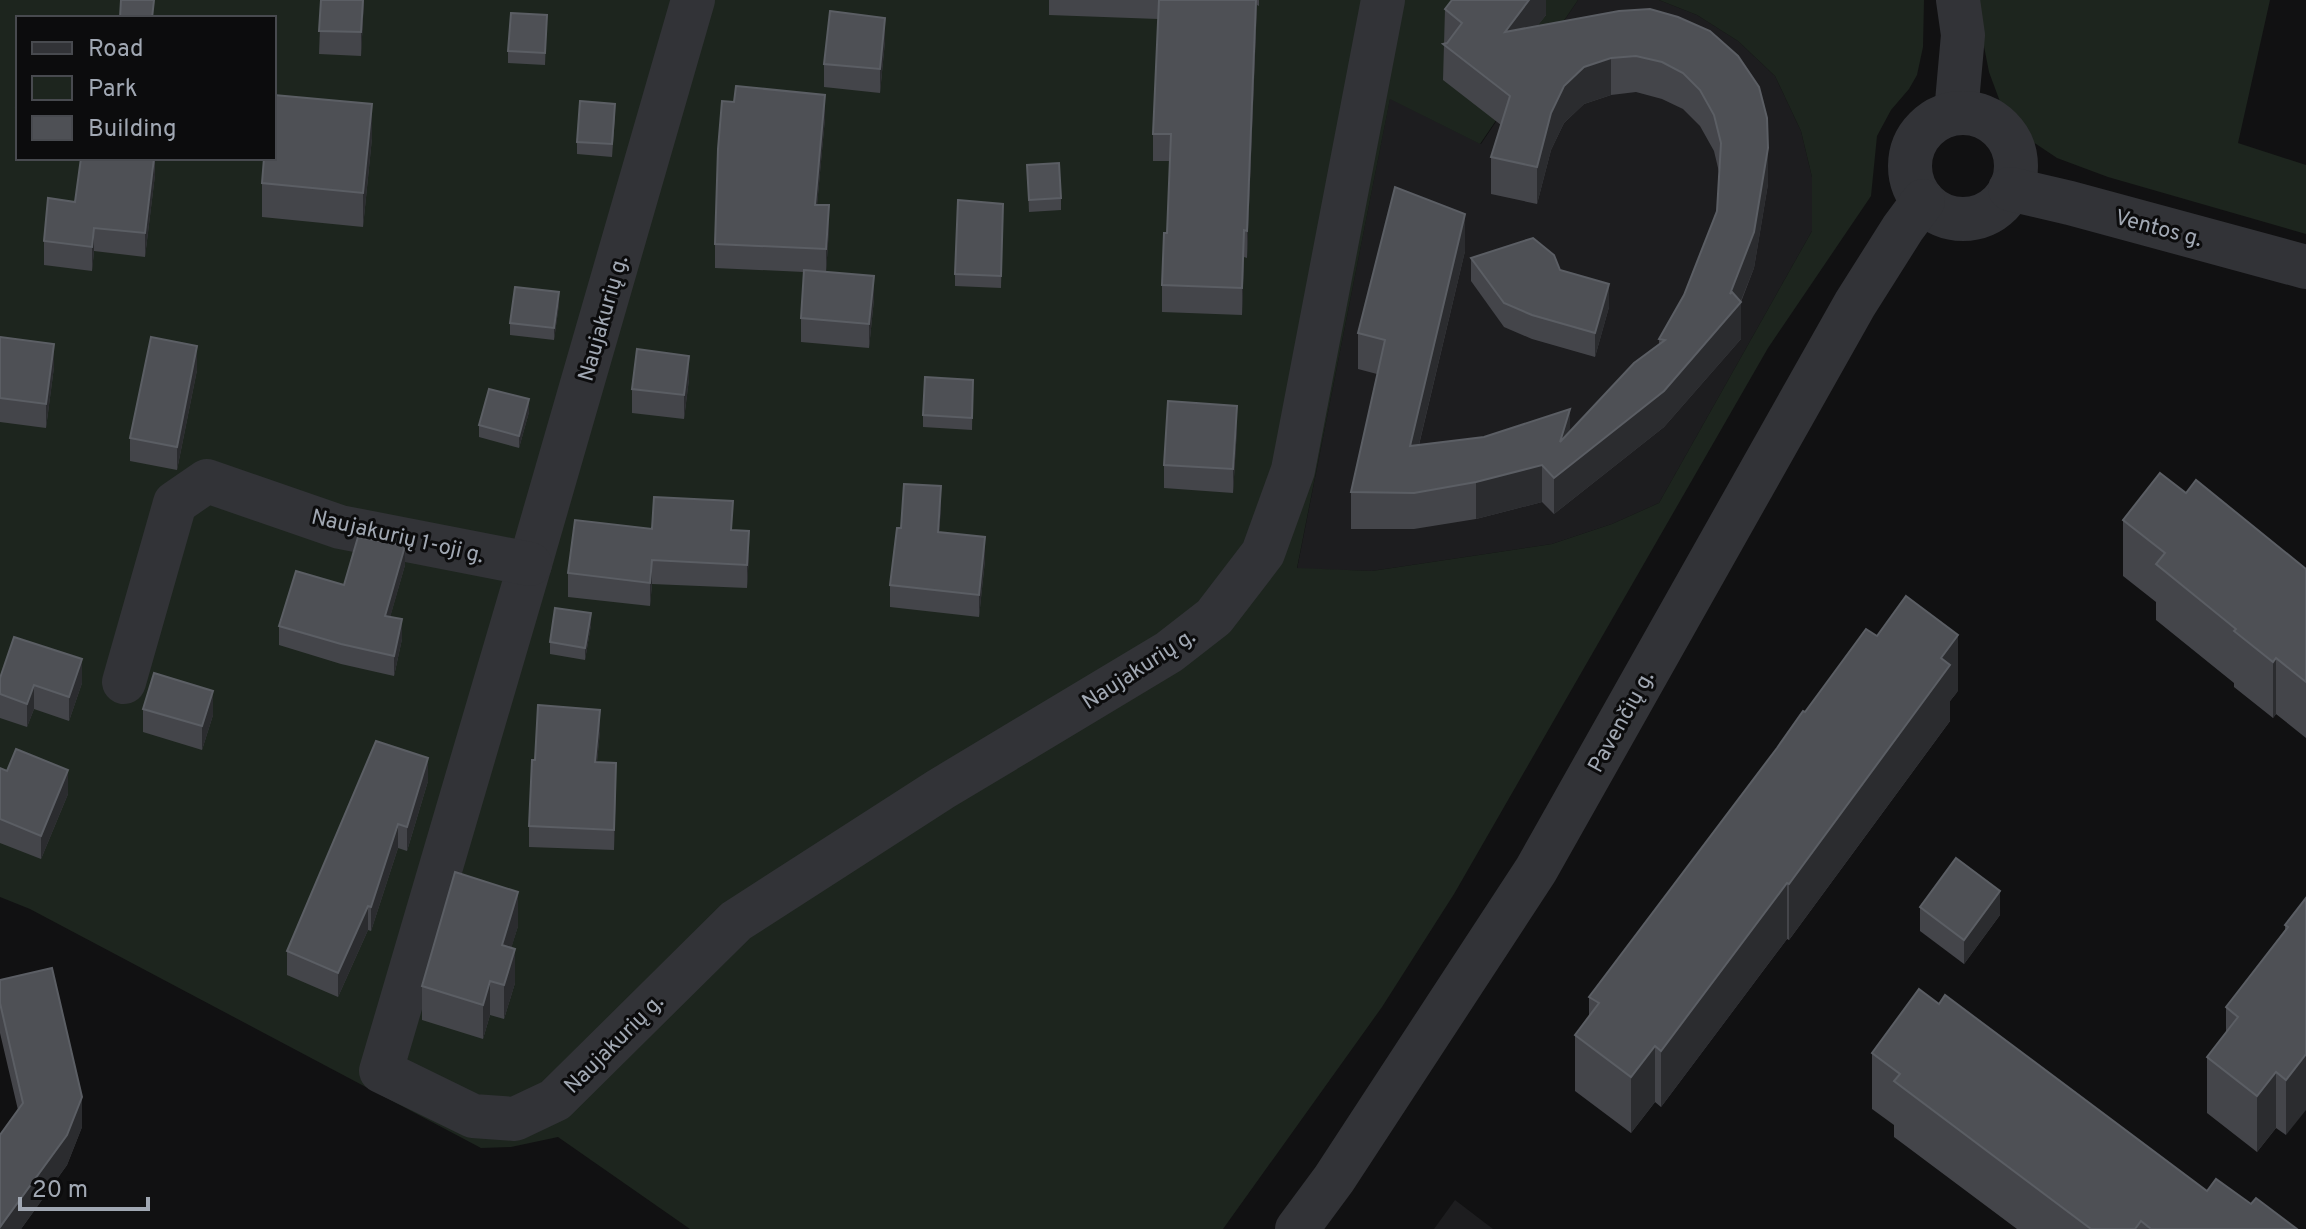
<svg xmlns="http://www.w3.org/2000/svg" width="2306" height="1229" font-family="Overpass,sans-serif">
<rect width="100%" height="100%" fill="#111112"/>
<g fill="#1d1d1f">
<polygon points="1578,0 1659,0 1697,15 1738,41 1775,76 1801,131 1812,177 1812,231 1659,503 1612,524 1552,544 1372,571 1297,569 1390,98 1481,144"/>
<polygon points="1455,1200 1493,1229 1434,1229"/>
</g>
<g fill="#1d251e" fill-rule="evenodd">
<path d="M0,0h1578l-98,144 -90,-45 -93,469 75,3 180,-27 60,-20 47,-21 153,-272v-54l-11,-46 -26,-55 -37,-35 -41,-26 -38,-15h265l-1,47 -6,28 -8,14 -18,21 -14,26 -6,60 -103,152 -314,546 -72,113 -159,222h-533l-132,-92 -47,10 -30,1 -451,-239 -30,-12zM18,18h256v140h-256z"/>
<polygon points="1975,0 2270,0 2238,143 2306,165 2306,234 2108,177 2057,158 2027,138 2002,107 1989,72"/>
</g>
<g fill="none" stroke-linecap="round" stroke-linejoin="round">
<g stroke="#323337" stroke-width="44">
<polyline points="693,0 530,564 381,1071 473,1116 515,1119 555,1100 736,921 941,789 1169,652 1214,617 1263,553 1293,470 1383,0"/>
<polyline points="1956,113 1963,35 1958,0"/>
<circle cx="1963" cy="166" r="53"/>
<polyline points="2010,189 2070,203 2306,267"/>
<polyline points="124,682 175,503 207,481 340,527 530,564"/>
<polyline points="1297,1229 1334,1179 1536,870 1855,304 1903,228 1923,201"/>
</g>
</g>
<g fill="#44454a">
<polygon points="321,0 364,0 361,56 319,54"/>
<polygon points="1049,0 1259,0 1259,6 1257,5 1247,258 1244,257 1242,315 1162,312 1162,285 1167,233 1170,161 1153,161 1153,134 1158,19 1049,15"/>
<polygon points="1546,0 1546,15 1537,26 1650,9 1768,184 1754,268 1741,302 1741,339 1664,427 1554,514 1542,502 1476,519 1414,529 1351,529 1351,492 1377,374 1358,369 1358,333 1465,251 1419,445 1570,432 1659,345 1659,339 1684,295 1717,211 1719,172 1714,151 1700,126 1683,109 1662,99 1636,92 1611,95 1584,104 1564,123 1551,150 1537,204 1491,194 1491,157 1501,125 1443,80 1445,9"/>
<polygon points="547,15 545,65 508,63 508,51"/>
<polygon points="885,41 880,93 824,87 824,64"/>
<polygon points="18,79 18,119 16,119"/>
<polygon points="734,102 825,118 817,205 829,229 826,272 874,299 869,348 801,342 801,318 804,272 715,268 715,244"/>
<polygon points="615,116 612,157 577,154 577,142"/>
<polygon points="372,138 363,227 262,217 262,183"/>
<polygon points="155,158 155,175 145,257 94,251 92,271 44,265 44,241 75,202"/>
<polygon points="1027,165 1061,198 1061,210 1029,212"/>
<polygon points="1003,204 1001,288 955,286 955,274"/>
<polygon points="1471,258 1560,270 1609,307 1595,357 1532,339 1504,327 1471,281"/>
<polygon points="559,304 554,340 510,335 510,323"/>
<polygon points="0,337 54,367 46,428 0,422"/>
<polygon points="197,370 177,470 130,461 130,438"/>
<polygon points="689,379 684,419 632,413 632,389"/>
<polygon points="973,380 972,430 923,427 923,415"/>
<polygon points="529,412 519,448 479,437 479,425"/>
<polygon points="1237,429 1233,493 1164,488 1164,465"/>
<polygon points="2186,493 2306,569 2306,738 2276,714 2273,718 2234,687 2234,683 2156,620 2156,602 2123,576 2123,520"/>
<polygon points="941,508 939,532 985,560 979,617 890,607 890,585 901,528"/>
<polygon points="652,529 732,530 749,554 747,588 652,584 650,606 568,597 568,573"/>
<polygon points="405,565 390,617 402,639 394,676 341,664 279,645 279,626 344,585"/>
<polygon points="591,625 585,660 550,654 550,642"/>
<polygon points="0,678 82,683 69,721 34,709 27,727 0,718"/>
<polygon points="1958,691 1950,701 1950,721 1789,940 1787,939 1661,1107 1655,1102 1631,1133 1575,1091 1575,1035 1589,1016 1589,997"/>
<polygon points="143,709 213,715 202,750 143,732"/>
<polygon points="600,731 597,762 616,784 614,850 529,847 529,826 535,760"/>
<polygon points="0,768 68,794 41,859 0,843"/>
<polygon points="428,781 407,851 398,848 371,931 368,930 338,997 287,975 287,951"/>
<polygon points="2306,898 2286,1135 2276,1128 2257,1152 2207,1113 2207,1057 2226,1033 2226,1007 2285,930 2285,925"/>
<polygon points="1920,907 2000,915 1964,964 1920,931"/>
<polygon points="518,926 511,948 515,983 504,1019 490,1015 483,1039 422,1020 422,986"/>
<polygon points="0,980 82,1127 67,1165 21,1229 0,1229 18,1110 0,1033"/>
<polygon points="1939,1004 2207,1191 2251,1204 2297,1229 2017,1229 1894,1137 1894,1125 1872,1109 1872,1053"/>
</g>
<g fill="#2b2c2f">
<polygon points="363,0 364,0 361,56 361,32"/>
<polygon points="1256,0 1257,0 1247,258 1247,231"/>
<polygon points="1529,0 1546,0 1546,15 1505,68 1505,32"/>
<polygon points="885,18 885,41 880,93 880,69"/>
<polygon points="1611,58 1611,95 1584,104 1564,123 1551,150 1537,204 1537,167 1551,113 1564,86 1584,67"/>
<polygon points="825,95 825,118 815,228 815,205"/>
<polygon points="372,104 372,138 363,227 363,193"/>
<polygon points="1768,148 1768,184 1754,268 1740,303 1741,302 1741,339 1664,427 1554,514 1554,478 1560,442 1570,409 1570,445 1730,294"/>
<polygon points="154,158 155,175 145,257 145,233"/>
<polygon points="829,205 829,229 826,273 826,249"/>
<polygon points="1465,214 1465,251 1410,482 1410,446"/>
<polygon points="94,228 94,251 92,271 92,247"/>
<polygon points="1244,230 1244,257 1242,315 1242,288"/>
<polygon points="874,276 874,299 869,348 869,324"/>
<polygon points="1609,284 1609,307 1595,357 1595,333"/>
<polygon points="559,292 559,304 554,340 554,328"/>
<polygon points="54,344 54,367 46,428 46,404"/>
<polygon points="197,346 197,370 177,470 177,447"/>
<polygon points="689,356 689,379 684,419 684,395"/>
<polygon points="529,399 529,412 519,448 519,436"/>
<polygon points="1237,406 1237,429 1233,493 1233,469"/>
<polygon points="1542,465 1542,502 1476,519 1476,482"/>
<polygon points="941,486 941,508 938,554 938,532"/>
<polygon points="749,531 749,554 747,588 747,565"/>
<polygon points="985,537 985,560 979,617 979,595"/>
<polygon points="405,546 405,565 385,635 385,616"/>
<polygon points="652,560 652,584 650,606 650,583"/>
<polygon points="591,613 591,625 585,660 585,648"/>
<polygon points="402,619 402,639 394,676 394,656"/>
<polygon points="1958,635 1958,691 1950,701 1950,721 1789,940 1789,884 1941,658"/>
<polygon points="2276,658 2276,714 2273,718 2273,662"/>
<polygon points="82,659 82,683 69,721 69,697"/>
<polygon points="34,685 34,709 27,727 27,704"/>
<polygon points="213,691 213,715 202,750 202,726"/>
<polygon points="600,710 600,731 595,783 595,762"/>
<polygon points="428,758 428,781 407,851 407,827"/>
<polygon points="616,763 616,784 614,850 614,830"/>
<polygon points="68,770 68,794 41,859 41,836"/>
<polygon points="398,824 398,848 371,931 371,907"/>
<polygon points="1787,883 1787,939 1661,1107 1661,1051"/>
<polygon points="2000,891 2000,915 1964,964 1964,940"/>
<polygon points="518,892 518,926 502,979 502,945"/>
<polygon points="368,906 368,930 338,997 338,973"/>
<polygon points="515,949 515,983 504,1019 504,985"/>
<polygon points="490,981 490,1015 483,1039 483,1005"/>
<polygon points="1655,1046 1655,1102 1631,1133 1631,1077"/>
<polygon points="2306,1054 2306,1110 2286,1135 2286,1080"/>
<polygon points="2276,1072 2276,1128 2257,1152 2257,1096"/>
<polygon points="82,1097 82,1127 67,1165 21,1229 0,1229"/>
</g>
<g fill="#4e5055" stroke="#5b5e64" stroke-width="2">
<polygon points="121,0 154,0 152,18 120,18"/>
<polygon points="321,0 363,0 361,32 319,31"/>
<polygon points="1159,0 1256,0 1247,231 1244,230 1242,288 1162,285 1164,233 1167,233 1171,134 1153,134"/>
<polygon points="1452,0 1529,0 1505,32 1619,11 1650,9 1678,17 1710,31 1738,56 1759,87 1767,118 1768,148 1754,232 1730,294 1732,292 1741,302 1664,391 1554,478 1542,465 1476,482 1414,493 1351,492 1385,340 1358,333 1395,187 1465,214 1410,446 1484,437 1570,409 1560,442 1634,363 1665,340 1659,339 1684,295 1717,211 1721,143 1714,115 1700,90 1683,73 1662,62 1636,56 1611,58 1584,67 1564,86 1551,113 1537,167 1491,157 1510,96 1443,44 1447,43 1462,23 1445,9"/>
<polygon points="830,11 885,18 880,69 824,64"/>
<polygon points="511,13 547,15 545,53 508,51"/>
<polygon points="18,79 18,107 16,107"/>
<polygon points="736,86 825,95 815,205 829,205 826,249 715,244 718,149 722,101 734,102"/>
<polygon points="274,95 372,104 363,193 262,183 264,158 274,158"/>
<polygon points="580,101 615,104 612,144 577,142"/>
<polygon points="81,158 154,158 145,233 94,228 92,247 44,241 48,198 75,202"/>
<polygon points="1059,163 1061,198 1029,200 1027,165"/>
<polygon points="958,200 1003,204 1001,276 955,274"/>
<polygon points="1533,238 1554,255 1560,270 1609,284 1595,333 1532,315 1504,303 1471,258"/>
<polygon points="804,270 874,276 869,324 801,318"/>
<polygon points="515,287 559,292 554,328 510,323"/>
<polygon points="0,337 54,344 46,404 0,398"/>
<polygon points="151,337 197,346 177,447 130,438"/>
<polygon points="637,349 689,356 684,395 632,389"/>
<polygon points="925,377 973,380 972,418 923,415"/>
<polygon points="489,389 529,399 519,436 479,425"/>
<polygon points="1168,401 1237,406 1233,469 1164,465"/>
<polygon points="2160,473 2186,493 2196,480 2306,569 2306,682 2276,658 2273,662 2234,631 2236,629 2156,564 2165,553 2123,520"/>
<polygon points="904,484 941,486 938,532 985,537 979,595 890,585 897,528 901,528"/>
<polygon points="654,497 733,501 731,530 749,531 747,565 652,560 650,583 568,573 575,520 652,529"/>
<polygon points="358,537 405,546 385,616 402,619 394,656 341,644 279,626 296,571 344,585"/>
<polygon points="1906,596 1958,635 1941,658 1950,665 1789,884 1787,883 1661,1051 1655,1046 1631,1077 1575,1035 1599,1003 1589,997 1777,748 1803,711 1805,712 1866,629 1877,636"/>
<polygon points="555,608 591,613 585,648 550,642"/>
<polygon points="14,637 82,659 69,697 34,685 27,704 0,694 0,678"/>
<polygon points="154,673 213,691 202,726 143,709"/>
<polygon points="538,705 600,710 595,762 616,763 614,830 529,826 532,760 535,760"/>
<polygon points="376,741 428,758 407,827 398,824 371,907 368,906 338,973 287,951"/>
<polygon points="16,749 68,770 41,836 0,819 0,768 7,771"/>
<polygon points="1956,858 2000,891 1964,940 1920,907"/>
<polygon points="455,872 518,892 502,945 515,949 504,985 490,981 483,1005 422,986"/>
<polygon points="2306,898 2306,1054 2286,1080 2276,1072 2257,1096 2207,1057 2238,1017 2226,1007 2288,927 2285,925"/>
<polygon points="52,968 82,1097 67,1135 0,1227 0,1135 23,1103 0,1003 0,980"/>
<polygon points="1919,989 1939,1004 1945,995 2207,1191 2216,1179 2251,1204 2256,1198 2297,1229 2151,1229 2141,1221 2135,1229 2091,1229 1894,1081 1900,1074 1872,1053"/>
</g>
<g text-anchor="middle" stroke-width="6" stroke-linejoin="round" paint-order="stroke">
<g font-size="22" fill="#a1a8b3" stroke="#0c0c0d">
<text transform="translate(2159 227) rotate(15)" y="8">Ventos g.</text>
<text transform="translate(602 318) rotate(-74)" y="8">Naujakurių g.</text>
<text transform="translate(398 535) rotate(13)" y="8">Naujakurių 1-oji g.</text>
<text transform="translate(1138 668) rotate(-33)" y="8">Naujakurių g.</text>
<text transform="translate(1620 721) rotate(-61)" y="8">Pavenčių g.</text>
<text transform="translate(613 1043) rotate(-45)" y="8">Naujakurių g.</text>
</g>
</g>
<rect x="16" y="16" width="260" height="144" fill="#0c0c0d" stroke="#484a4f" stroke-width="2"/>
<rect x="32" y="42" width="40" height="12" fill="#323337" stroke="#484a4f" stroke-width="2"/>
<text x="88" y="56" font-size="24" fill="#a1a8b3">Road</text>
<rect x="32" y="76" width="40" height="24" fill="#1d251e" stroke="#484a4f" stroke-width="2"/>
<text x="88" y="96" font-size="24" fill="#a1a8b3">Park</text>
<rect x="32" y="116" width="40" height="24" fill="#4e5055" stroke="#484a4f" stroke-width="2"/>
<text x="88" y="136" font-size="24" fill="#a1a8b3">Building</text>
<path d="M20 1197v12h128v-12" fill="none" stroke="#a1a8b3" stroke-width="4"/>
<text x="32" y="1197" font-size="24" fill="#a1a8b3" stroke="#0c0c0d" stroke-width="6" paint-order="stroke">20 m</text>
</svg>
